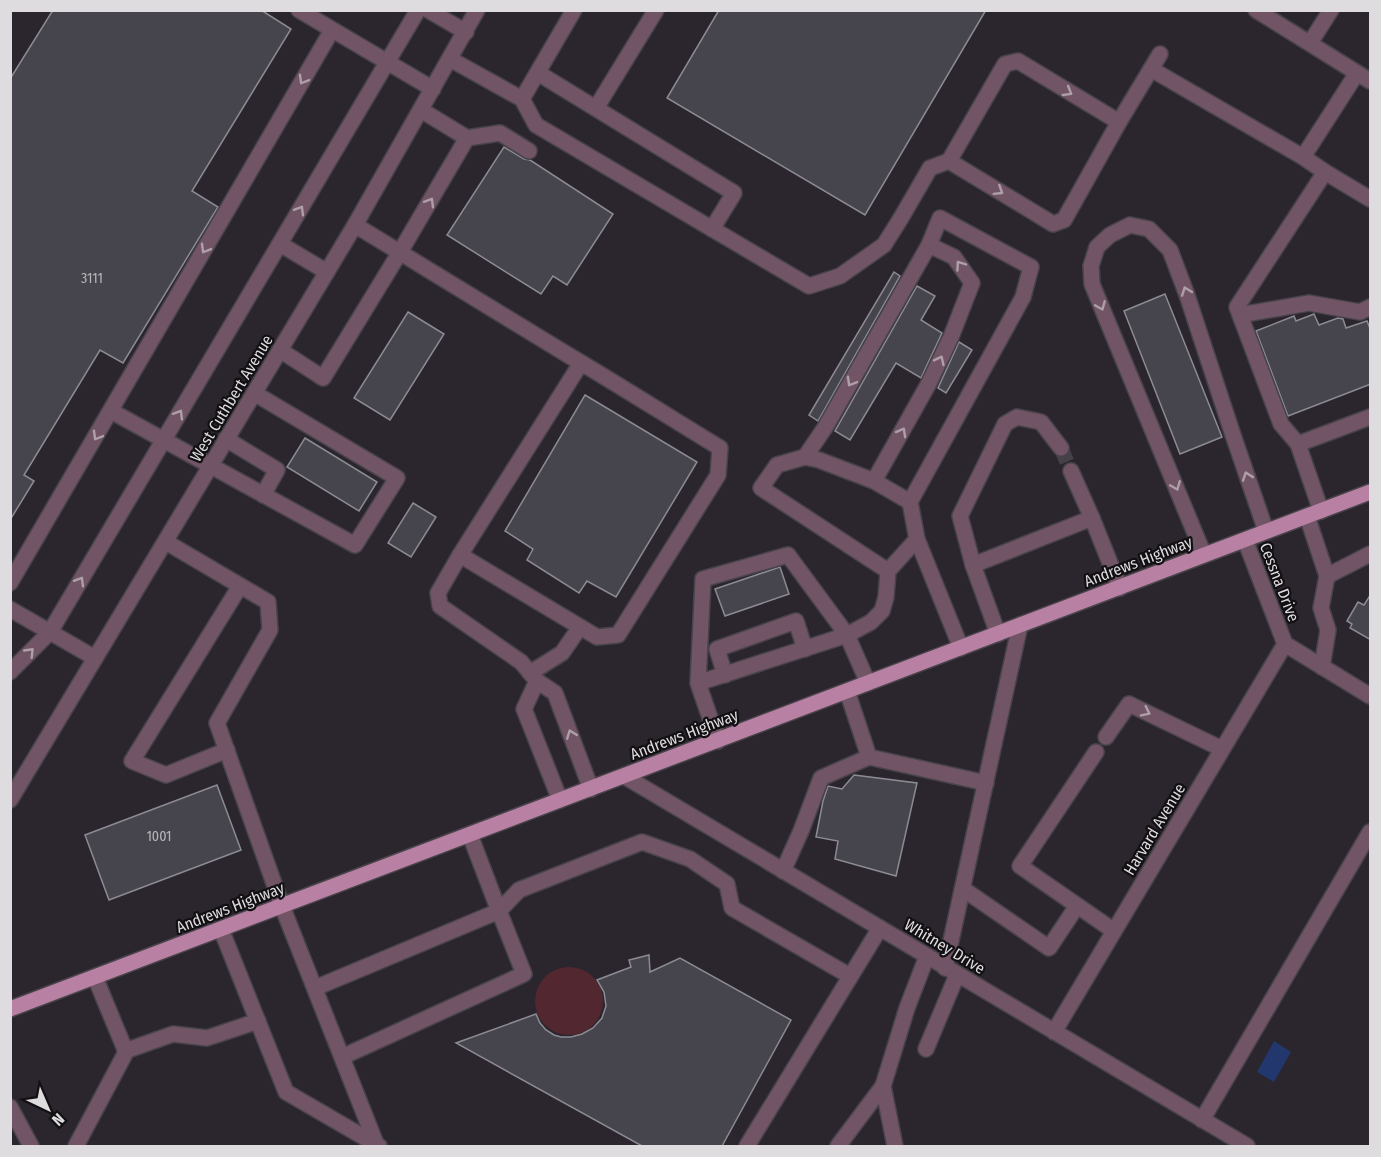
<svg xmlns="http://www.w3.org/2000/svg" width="1381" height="1157" font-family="'Fira Sans Condensed',sans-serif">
<rect width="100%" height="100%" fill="#2b262d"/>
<circle fill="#522730" cx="569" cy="1001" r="34"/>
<polygon fill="#22376d" points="1274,1041 1291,1052 1274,1082 1257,1072"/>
<g fill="#46454d" stroke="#8c8b94" stroke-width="1.5">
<polygon points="53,10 261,10 291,29 192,191 218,207 123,363 100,350 24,475 34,481 10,520 10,79"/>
<polygon points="719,10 986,10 865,215 667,98"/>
<polygon points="504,147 524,159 530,160 613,214 567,285 553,276 541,294 447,235"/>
<polygon points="894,272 900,276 818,421 809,415"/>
<polygon points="917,286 935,296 921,320 942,333 921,378 896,363 850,440 835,431"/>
<polygon points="1165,294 1222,437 1180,454 1124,311"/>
<polygon points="408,312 444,334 390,420 354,398"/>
<polygon points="1314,314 1319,325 1338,318 1343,319 1346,328 1367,321 1371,331 1371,384 1288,416 1256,331 1294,316 1296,321"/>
<polygon points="959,342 972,350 946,393 938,388"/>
<polygon points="585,395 697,462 616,597 587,581 579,593 527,560 533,549 505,531"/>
<polygon points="305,438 377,482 359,511 287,467"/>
<polygon points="413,503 436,517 411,557 388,543"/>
<polygon points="780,567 789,594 725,616 715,589"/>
<polygon points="1371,594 1371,640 1350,628 1352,624 1347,621 1358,602 1364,605"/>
<polygon points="854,775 917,783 896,876 835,859 838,841 816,837 823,801 828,786 842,789"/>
<polygon points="217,785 241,850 109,900 85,835"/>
<polygon points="649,955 650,972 680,958 791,1020 722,1146 642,1146 456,1043 536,1014 540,1023 546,1030 554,1035 561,1037 571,1037 582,1034 593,1028 602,1018 606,1006 604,992 597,980 631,967 629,960"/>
</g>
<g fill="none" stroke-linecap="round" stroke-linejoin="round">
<polyline stroke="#464148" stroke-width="15" stroke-dasharray="15 8" stroke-linecap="butt" points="1061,448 1071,471"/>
<defs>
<g id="minor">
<polyline points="299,10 433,89"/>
<polyline points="428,10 466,32"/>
<polyline points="1256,10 1370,81"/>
<polyline points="1310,43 1331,10"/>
<polyline points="450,59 522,99 536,125 809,286 840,276 884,245 901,218 930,168 949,161 1005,64 1018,61 1119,122"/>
<polyline points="1151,69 1303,157 1325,172 1370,199"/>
<polyline points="538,73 734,193 712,229"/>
<polyline points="522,99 574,10"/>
<polyline points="596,108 656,10"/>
<polyline points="421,110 467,138 500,133 529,151"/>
<polyline points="1303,157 1357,73"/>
<polyline points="949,161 1053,224 1064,220 1119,122 1160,54"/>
<path d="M355,225l213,130c51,30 101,62 152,93l-2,27 -100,160 -21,2 -137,-82 121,-192"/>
<polyline points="280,244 327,272"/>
<polyline points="929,245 940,218 1031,267 1023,297 910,502 917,539 961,648"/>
<polyline points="1240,315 1309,303 1360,312 1370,307"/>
<polyline points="280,350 323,378 400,252 467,138"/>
<polyline points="111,411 355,545 397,478 254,393"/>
<polyline points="226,439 277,470 263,495"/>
<polyline points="1298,444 1281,424 1237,307 1325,172"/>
<polyline points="805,457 826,426 929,245 954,257 972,283 951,337 929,383 874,481"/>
<polyline points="1071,471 1092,518"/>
<polyline points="1321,511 1298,444 1370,417"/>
<polyline points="1307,516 1327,576 1321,608 1328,630 1322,667"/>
<polyline points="1245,540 1285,644 1370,696"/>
<polyline points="166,542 268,602 270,630 217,723 282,906 377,1146"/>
<polyline points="460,555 438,593 440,606 521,662 537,681"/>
<polyline points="1204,555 1092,284 1091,266 1097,247 1110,235 1130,225 1149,229 1170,250 1187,295 1233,435 1266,531"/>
<polyline points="973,565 960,516 1005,424 1017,417 1041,422 1061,448"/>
<polyline points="888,571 761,488 777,465 805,457 819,460 874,481 910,502"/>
<polyline points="1327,576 1370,554"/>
<polyline points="10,583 332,30"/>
<polyline points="10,609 95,658"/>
<polyline points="998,634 973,565 1092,518 1120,588"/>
<polyline points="10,672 50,632 418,10"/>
<polyline points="530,673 562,653 580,627"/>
<polyline points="725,675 717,649 796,621 805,649"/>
<polyline points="698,683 703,579 788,555 847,635 698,683 718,741"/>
<polyline points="868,683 847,635 871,622 882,611 886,597 888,571 917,539"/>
<polyline points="847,691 869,757 986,783"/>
<polyline points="1106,737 1129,704 1222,749"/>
<polyline points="227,750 166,775 132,761 240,586"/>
<polyline points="1096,752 1020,866 1114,931"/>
<polyline points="624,776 1247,1146"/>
<polyline points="10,800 355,225 477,10"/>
<polyline points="560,800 524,709 537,681 555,693 591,789"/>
<polyline points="470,835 499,911 519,890 642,842 690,859 727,884 732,908 850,976"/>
<polyline points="783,871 801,831 821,778 869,757"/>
<polyline points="963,889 1049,948 1077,906"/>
<polyline points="221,929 286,1092 379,1146"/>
<polyline points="945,968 1020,625"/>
<polyline points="315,988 499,911 524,974 342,1057"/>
<polyline points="1054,1032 1285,644"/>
<polyline points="926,1049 957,975"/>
<polyline points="125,1051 173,1034 207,1038 258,1021"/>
<polyline points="10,1107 31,1146"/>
<polyline points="1202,1120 1370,832"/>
<polyline points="76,1146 126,1052 95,977"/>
<polyline points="747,1146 880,928"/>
<polyline points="838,1146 883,1086"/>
<polyline points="895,1146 883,1086 907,1008 927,956"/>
</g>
<polyline id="major" points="10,1009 1370,492"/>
</defs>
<use href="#minor" stroke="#48434a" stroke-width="18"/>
<use href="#major" stroke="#48434a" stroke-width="18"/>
<use href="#minor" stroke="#715566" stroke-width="15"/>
<use href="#major" stroke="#b880a2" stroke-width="15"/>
</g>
<defs><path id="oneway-chevron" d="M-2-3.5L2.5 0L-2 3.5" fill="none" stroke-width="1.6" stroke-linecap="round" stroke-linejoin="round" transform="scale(1.5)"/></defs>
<g stroke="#ae9fa9">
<use href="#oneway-chevron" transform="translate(303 80) rotate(120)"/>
<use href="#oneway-chevron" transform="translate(1068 92) rotate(31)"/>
<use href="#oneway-chevron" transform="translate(999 191) rotate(32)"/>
<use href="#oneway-chevron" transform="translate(430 202) rotate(-59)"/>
<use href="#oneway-chevron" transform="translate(300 210) rotate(-59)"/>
<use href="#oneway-chevron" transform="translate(205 249) rotate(120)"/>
<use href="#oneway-chevron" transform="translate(960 265) rotate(-125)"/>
<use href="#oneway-chevron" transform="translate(1186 291) rotate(-110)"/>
<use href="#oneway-chevron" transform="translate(1101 306) rotate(67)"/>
<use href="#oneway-chevron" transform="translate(940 360) rotate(-64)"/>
<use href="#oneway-chevron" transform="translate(851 382) rotate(120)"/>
<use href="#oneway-chevron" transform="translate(179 414) rotate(-59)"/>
<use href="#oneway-chevron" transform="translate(902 432) rotate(-61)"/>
<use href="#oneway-chevron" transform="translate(97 436) rotate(120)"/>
<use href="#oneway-chevron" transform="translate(1247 476) rotate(-109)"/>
<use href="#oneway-chevron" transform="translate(1176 486) rotate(68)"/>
<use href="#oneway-chevron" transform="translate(80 581) rotate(-59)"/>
<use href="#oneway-chevron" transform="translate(30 652) rotate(-46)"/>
<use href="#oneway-chevron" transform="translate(1146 712) rotate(26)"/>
<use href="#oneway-chevron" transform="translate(571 734) rotate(-111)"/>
</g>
<g text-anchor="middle" stroke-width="4.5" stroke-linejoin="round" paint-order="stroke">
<g font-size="14" fill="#b9b6bb">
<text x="92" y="283">3111</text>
<text x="159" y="841">1001</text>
</g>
<g font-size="16" fill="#dfdce0" stroke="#121013">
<text transform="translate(231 398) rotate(-59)" y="6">West Cuthbert Avenue</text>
<text transform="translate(1138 561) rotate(-21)" y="6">Andrews Highway</text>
<text transform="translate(1280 582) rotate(69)" y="6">Cessna Drive</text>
<text transform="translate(684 734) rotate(-21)" y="6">Andrews Highway</text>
<text transform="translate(1154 829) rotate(-59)" y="6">Harvard Avenue</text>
<text transform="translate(230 907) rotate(-21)" y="6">Andrews Highway</text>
<text transform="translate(945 946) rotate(31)" y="6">Whitney Drive</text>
</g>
</g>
<rect width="1381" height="1157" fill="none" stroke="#dfdce0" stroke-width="24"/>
<g transform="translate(48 1109) rotate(136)" stroke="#121013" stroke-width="4.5" paint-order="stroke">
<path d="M0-4.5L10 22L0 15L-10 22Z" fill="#dfdce0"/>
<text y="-9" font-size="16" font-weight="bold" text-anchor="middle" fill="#dfdce0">N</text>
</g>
</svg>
